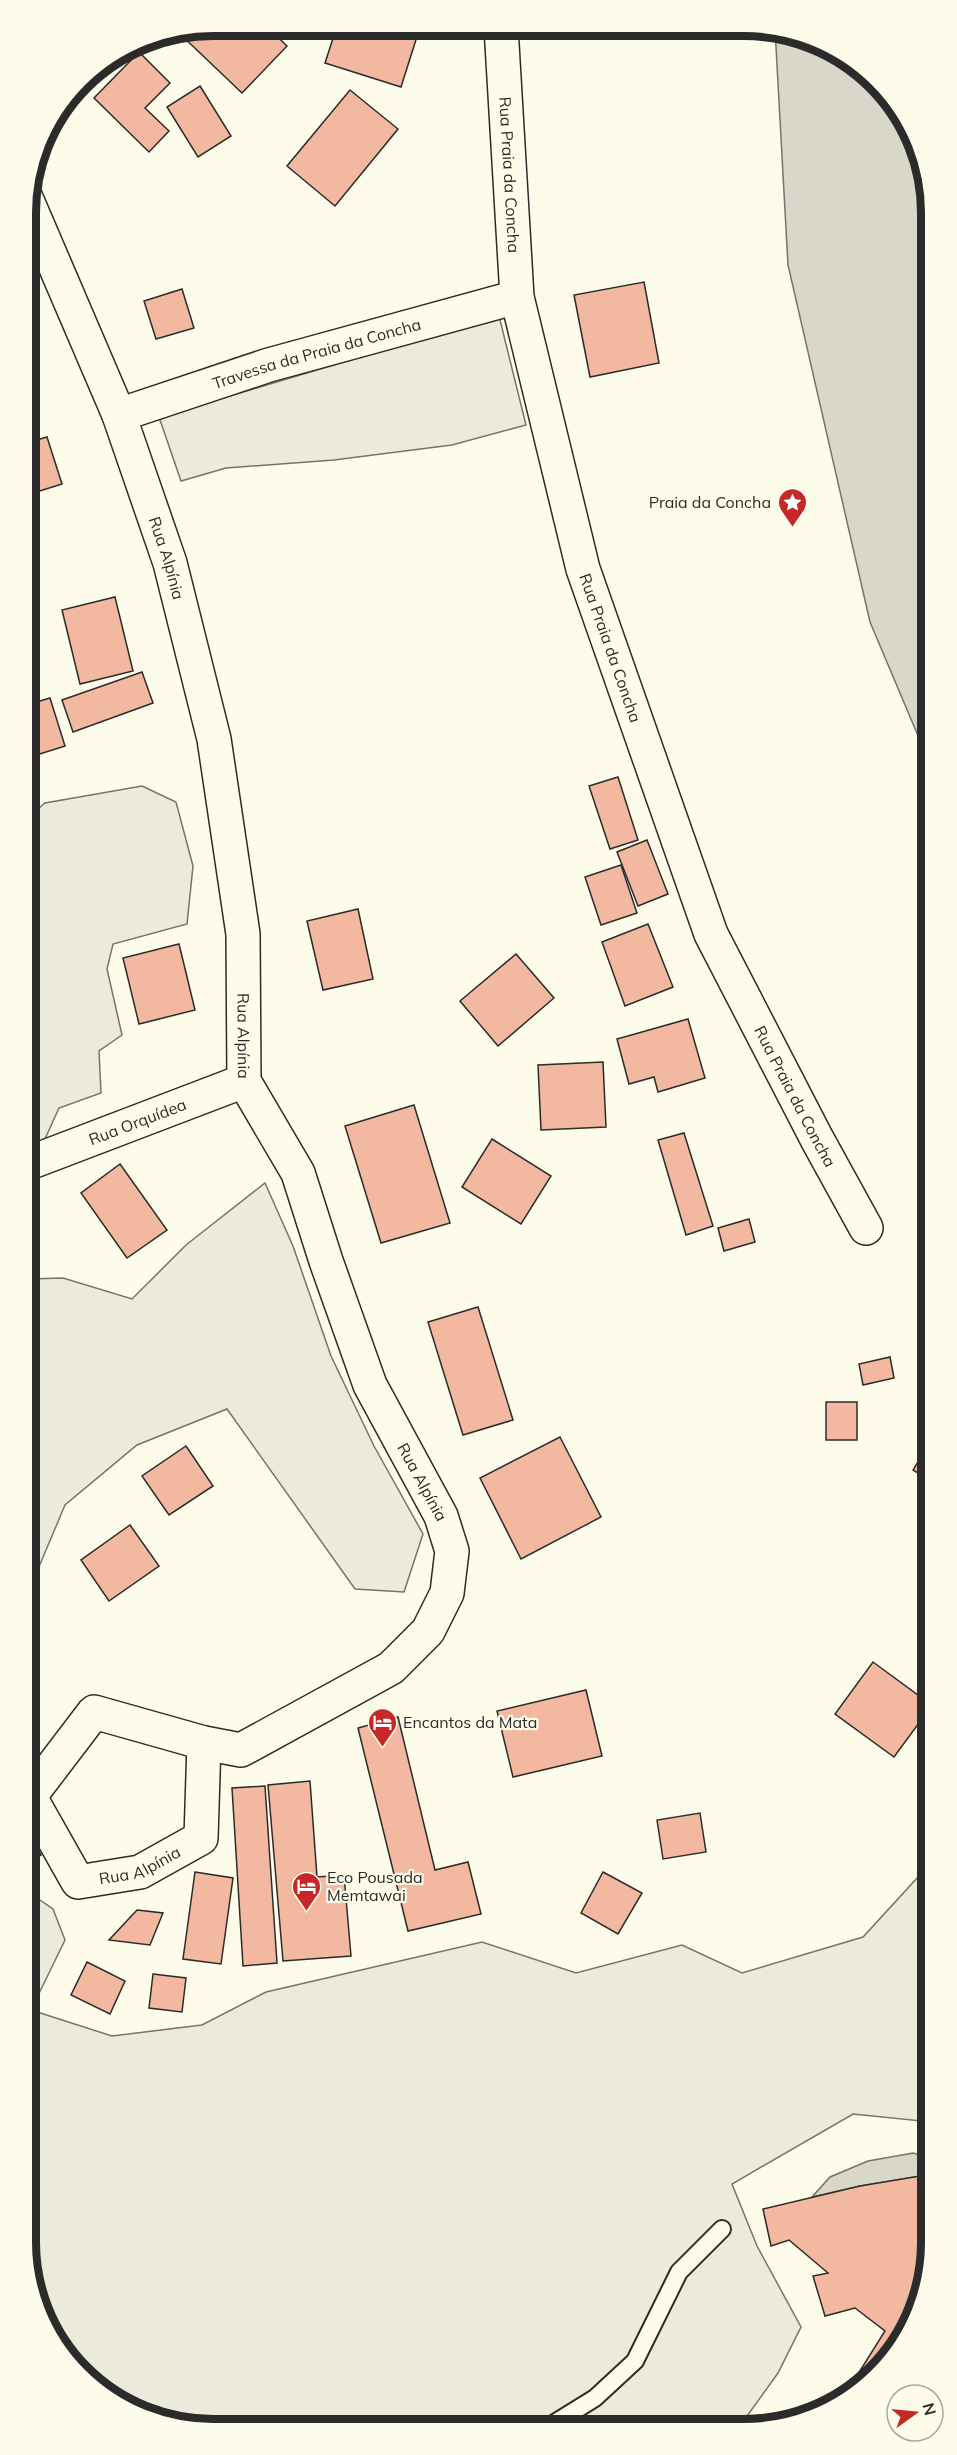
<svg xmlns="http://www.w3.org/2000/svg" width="957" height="2455" font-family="Mulish,sans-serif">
<rect width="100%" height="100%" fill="#fdfbea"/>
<g fill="#ecebdb" stroke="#74746e" stroke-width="1.5">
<polygon points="499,316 526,425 452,445 334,460 226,468 181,481 159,417"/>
<polygon points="142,786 176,802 193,866 187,924 113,944 107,969 122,1035 99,1051 101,1093 59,1108 44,1141 29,1143 28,817 45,803"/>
<polygon points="265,1183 293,1246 331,1356 374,1446 423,1534 404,1592 355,1589 227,1409 137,1445 65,1505 33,1581 30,1582 29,1279 63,1278 132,1299 186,1245"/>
<polygon points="930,1864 931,2122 853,2114 732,2184 757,2246 801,2327 778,2373 742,2423 177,2426 130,2410 81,2375 32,2290 31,1894 53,1909 65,1940 31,2010 112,2036 202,2025 266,1992 482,1942 576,1973 682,1945 742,1973 863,1937"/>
</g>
<g fill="#d8d7c9" stroke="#74746e" stroke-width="1.5">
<polygon points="775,29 780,29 868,72 906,119 925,165 927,757 870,622 788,265"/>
<polygon points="913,2153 931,2158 931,2202 926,2204 919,2176 860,2186 812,2197 830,2177 868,2161"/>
</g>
<g fill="#f2b8a0" stroke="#2b2b2b" stroke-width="1.5">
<polygon points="213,26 266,26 287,46 242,93 178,32"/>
<polygon points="337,26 420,27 401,87 325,63"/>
<polygon points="139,52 170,83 145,108 169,131 149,152 94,98"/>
<polygon points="200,86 231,136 198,157 167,107"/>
<polygon points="350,90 398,129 335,206 287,166"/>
<polygon points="644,282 659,363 590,377 574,295"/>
<polygon points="182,289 194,328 156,339 144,301"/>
<polygon points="27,433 30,442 47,437 62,484 27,495"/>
<polygon points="115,597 133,671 80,684 62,610"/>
<polygon points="142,672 153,703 73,732 62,700"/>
<polygon points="50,698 65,746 27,758 27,705"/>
<polygon points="618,777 638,840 610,849 589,786"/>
<polygon points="647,840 668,894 638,906 617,852"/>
<polygon points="621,865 637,913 601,925 585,877"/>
<polygon points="358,909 373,979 323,990 307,921"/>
<polygon points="648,924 673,987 625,1006 602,942"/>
<polygon points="179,944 195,1010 139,1024 123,958"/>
<polygon points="516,954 554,998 498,1046 460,1001"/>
<polygon points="688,1019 705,1078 658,1092 654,1077 629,1084 617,1039"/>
<polygon points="603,1062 606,1127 541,1130 538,1065"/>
<polygon points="414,1105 450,1223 381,1243 345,1126"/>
<polygon points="684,1133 713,1226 686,1235 658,1140"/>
<polygon points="492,1139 551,1176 521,1224 462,1187"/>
<polygon points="120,1164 167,1230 127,1258 81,1193"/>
<polygon points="749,1219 755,1242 724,1251 718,1228"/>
<polygon points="478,1307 513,1420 463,1435 428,1322"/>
<polygon points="890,1357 894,1378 863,1385 859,1364"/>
<rect x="826" y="1402" width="31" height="38"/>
<polygon points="560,1437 601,1517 521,1559 480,1478"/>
<polygon points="929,1444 929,1480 913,1470"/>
<polygon points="186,1446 213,1486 169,1515 142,1476"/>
<polygon points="130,1525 159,1566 109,1601 81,1560"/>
<polygon points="873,1662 930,1704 930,1708 894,1757 835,1714"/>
<polygon points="586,1690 602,1756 513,1777 497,1711"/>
<polygon points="398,1717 435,1870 468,1862 481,1914 408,1931 358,1728"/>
<polygon points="310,1781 317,1877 344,1875 351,1956 283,1961 268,1785"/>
<polygon points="265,1786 277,1963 243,1966 232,1788"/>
<polygon points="700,1813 706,1852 663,1859 657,1820"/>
<polygon points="31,1836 41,1855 31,1861"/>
<polygon points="195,1872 233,1878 221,1964 183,1959"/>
<polygon points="603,1872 642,1893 618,1934 581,1913"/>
<polygon points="137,1910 163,1913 150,1945 109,1940"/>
<polygon points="87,1962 125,1981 110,2014 71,1995"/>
<polygon points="153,1974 186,1978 182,2012 149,2008"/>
<polygon points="920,2176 926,2204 931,2202 931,2254 917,2313 885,2363 848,2398 841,2401 885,2331 855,2308 825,2316 813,2276 828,2273 789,2240 771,2246 763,2209 860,2186"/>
</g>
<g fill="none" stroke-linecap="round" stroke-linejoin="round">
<defs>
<polyline id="service" points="553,2424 595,2398 635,2361 679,2272 722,2229"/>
<g id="minor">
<path id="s1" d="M501,27l16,270 66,272 128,365 106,205 49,89"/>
<path id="s2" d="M26,198l93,217 51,148 44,176 29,195 1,147 54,92 28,88 44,124 71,131 11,35 -5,42 -19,38 -37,37 -150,82 -37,-7 -110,-31 -64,84"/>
<path id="s3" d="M119,415l150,-50 248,-68"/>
<path id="s4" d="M29,1163l215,-82"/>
<path id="s5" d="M30,1797l48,85 62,-10 61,-34 3,-95"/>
</g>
</defs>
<use href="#service" stroke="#2b2b2b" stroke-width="20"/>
<use href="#minor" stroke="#2b2b2b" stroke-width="36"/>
<use href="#service" stroke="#fdfbea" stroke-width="16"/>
<use href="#minor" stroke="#fdfbea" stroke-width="33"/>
</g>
<defs>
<symbol id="sight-pin" viewBox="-11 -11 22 30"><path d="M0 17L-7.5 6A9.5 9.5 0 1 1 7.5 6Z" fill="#c62828" stroke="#fdfbea"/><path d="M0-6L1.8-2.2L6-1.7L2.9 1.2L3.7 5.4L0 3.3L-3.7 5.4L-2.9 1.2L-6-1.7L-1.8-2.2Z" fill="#fff"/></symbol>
<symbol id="hotel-pin" viewBox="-11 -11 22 30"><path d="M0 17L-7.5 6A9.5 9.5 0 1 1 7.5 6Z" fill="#c62828" stroke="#fdfbea"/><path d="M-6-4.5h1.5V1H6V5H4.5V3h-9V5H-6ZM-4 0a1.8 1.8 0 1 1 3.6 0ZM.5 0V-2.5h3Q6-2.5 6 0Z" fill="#fff"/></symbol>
</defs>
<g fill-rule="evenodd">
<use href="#sight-pin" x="776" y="486" width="33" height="45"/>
<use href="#hotel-pin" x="366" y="1706" width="33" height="45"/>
<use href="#hotel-pin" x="290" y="1870" width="33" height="45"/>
</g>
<g text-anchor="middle" stroke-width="4.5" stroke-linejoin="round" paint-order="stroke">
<g font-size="16" fill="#2b2b2b" stroke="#fdfbea">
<text dy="6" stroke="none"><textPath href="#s1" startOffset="148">Rua Praia da Concha</textPath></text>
<text dy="6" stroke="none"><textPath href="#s3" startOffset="207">Travessa da Praia da Concha</textPath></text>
<text dy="6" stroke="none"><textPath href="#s2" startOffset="387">Rua Alpínia</textPath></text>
<text dy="6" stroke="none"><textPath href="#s1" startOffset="634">Rua Praia da Concha</textPath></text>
<text dy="6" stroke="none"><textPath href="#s2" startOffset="873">Rua Alpínia</textPath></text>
<text dy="6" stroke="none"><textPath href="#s1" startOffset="1120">Rua Praia da Concha</textPath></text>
<text dy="6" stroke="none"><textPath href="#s4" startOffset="116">Rua Orquídea</textPath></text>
<text dy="6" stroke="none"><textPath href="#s2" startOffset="1359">Rua Alpínia</textPath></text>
<text dy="6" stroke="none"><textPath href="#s5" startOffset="162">Rua Alpínia</textPath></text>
</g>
<g font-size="16" fill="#2b2b2b" stroke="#fdfbea" text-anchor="start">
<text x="771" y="508" text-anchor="end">Praia da Concha</text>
<text x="403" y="1728">Encantos da Mata</text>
<text x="327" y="1883">Eco Pousada<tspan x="327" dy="18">Memtawai</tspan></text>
</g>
</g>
<path d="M0 0H957V2455H0ZM213 36H744A177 177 0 0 1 921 213V2242A177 177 0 0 1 744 2419H213A177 177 0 0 1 36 2242V213A177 177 0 0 1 213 36Z" fill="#fdfbea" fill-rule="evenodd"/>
<path fill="none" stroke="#2b2b2b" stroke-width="8" d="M213 36H744A177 177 0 0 1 921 213V2242A177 177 0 0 1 744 2419H213A177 177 0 0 1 36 2242V213A177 177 0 0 1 213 36Z"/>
<g transform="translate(915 2413) rotate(75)"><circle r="28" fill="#fdfbea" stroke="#a9a89e" stroke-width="1.5"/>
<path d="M0-4.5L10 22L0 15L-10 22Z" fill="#c62828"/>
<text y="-9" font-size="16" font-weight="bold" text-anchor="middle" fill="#2b2b2b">N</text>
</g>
</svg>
